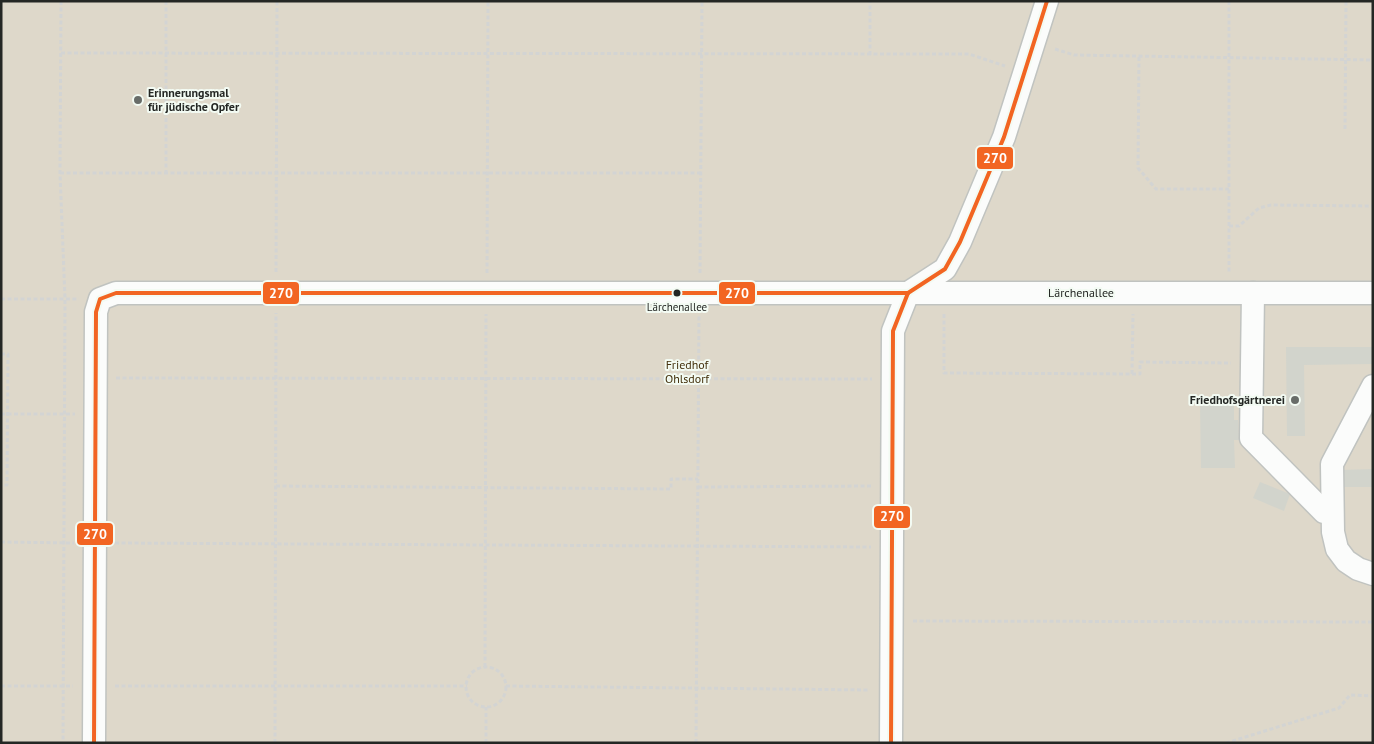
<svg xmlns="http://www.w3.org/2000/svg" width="1374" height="744" font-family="'PT Sans',sans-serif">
<rect width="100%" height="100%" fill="#e7ebe7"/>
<rect fill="#ded8ca" x="1" y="1" width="1372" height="742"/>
<g fill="#d2d4cc">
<polygon points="1286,347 1373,347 1373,364 1304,365 1305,436 1287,436"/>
<polygon points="1234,402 1234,420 1238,420 1239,440 1234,440 1235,468 1201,468 1200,403"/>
<polygon points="1373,469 1373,487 1339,487 1339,470"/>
<polygon points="1260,482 1290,494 1284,511 1253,498"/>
</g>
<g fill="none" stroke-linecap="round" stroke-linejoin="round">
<defs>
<g id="minor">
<polyline points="908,293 945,269 960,242 1004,137 1047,1"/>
<polyline points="1253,293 1251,438 1324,512 1332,512"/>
<polyline points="1373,386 1332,464 1333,532 1337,549 1346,561 1358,569 1373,574"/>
<polyline points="94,743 96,312 100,299 116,293 1373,293"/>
<polyline points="891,743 893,331 908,293"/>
</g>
</defs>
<use href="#minor" stroke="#c0c3c0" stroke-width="25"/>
<g stroke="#d3d4d3" stroke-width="3" stroke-dasharray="4 2.5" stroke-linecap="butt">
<polyline points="61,1 60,173 65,299 79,299"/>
<polyline points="166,1 166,173"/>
<polyline points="1229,1 1229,273"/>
<polyline points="1055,49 1074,55 1373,60"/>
<polyline points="61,53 969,54 1005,66"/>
<polyline points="870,55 870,1"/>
<polyline points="1139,57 1138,168 1156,189 1229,189"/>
<polyline points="1345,129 1346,1"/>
<polyline points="60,173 701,173"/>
<polyline points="1229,226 1239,226 1259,208 1271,205 1373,206"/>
<polyline points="276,272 277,1"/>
<polyline points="487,273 488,1"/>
<polyline points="700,273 702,1"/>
<polyline points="1,299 65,299 63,743"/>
<polyline points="944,314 944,373 1140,374 1140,362 1231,363"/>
<polyline points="1,354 8,354 7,485 1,485"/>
<polyline points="1132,374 1133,314"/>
<polyline points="116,378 872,379"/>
<polyline points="1,414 75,414"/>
<polyline points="276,486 671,489 671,479 698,479"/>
<polyline points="698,487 871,486"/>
<polyline points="1,542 74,543"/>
<polyline points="115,543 871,547"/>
<polyline points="913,621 1373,622"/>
<polyline points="485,667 486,314"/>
<circle cx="486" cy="687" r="20"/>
<polyline points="1,686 73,686"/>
<polyline points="115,686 467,686"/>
<polyline points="506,686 870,690"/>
<polyline points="275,743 276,313"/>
<polyline points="486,743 486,707"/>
<polyline points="696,743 699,314"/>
<polyline points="1226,743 1339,708 1350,695 1373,696"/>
</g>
<use href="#minor" stroke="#fbfcfb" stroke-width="22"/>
<defs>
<g id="bus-1">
<polyline points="908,293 945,269 960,242 1004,137 1047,1"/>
<polyline points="94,743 96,312 100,299 116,293 908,293"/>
<polyline points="891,743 893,331 908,293"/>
</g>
</defs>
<use href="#bus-1" stroke="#f3fbf3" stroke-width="8"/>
<use href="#bus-1" stroke="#f26522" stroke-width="4"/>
</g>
<g fill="#686c68" stroke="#f3fbf3" stroke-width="2">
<circle cx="138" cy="100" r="5"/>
<circle cx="1295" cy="400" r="5"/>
</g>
<circle fill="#242724" stroke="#f3fbf3" stroke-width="2" cx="677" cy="293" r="4.5"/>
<g text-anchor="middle" stroke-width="4" stroke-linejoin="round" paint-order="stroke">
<g font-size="11" fill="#242724" stroke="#f3fbf3">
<text x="677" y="311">Lärchenallee</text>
</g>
<g font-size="12" font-weight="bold" fill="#242724" stroke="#f3fbf3" text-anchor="start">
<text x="148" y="97">Erinnerungsmal<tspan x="148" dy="14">für jüdische Opfer</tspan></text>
<text x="1285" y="404" text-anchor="end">Friedhofsgärtnerei</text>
</g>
<g font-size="12" fill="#242724" stroke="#f3fbf3">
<text x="1081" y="297">Lärchenallee</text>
</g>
<g font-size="12" fill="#43300c" stroke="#f3fbf3">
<text x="687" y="369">Friedhof<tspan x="687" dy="14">Ohlsdorf</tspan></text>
</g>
</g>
<g stroke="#f3fbf3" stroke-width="2">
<rect x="976" y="146" width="38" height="24" rx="5" fill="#f26522"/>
<rect x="262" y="281" width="38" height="24" rx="5" fill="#f26522"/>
<rect x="718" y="281" width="38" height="24" rx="5" fill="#f26522"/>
<rect x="873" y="505" width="38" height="24" rx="5" fill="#f26522"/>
<rect x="76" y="522" width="38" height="24" rx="5" fill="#f26522"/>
</g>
<g font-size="14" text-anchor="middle" font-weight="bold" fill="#fff">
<text x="995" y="163">270</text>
<text x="281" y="298">270</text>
<text x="737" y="298">270</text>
<text x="892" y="521">270</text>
<text x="95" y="539">270</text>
</g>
<rect width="1374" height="744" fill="none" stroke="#242724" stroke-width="5"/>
</svg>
